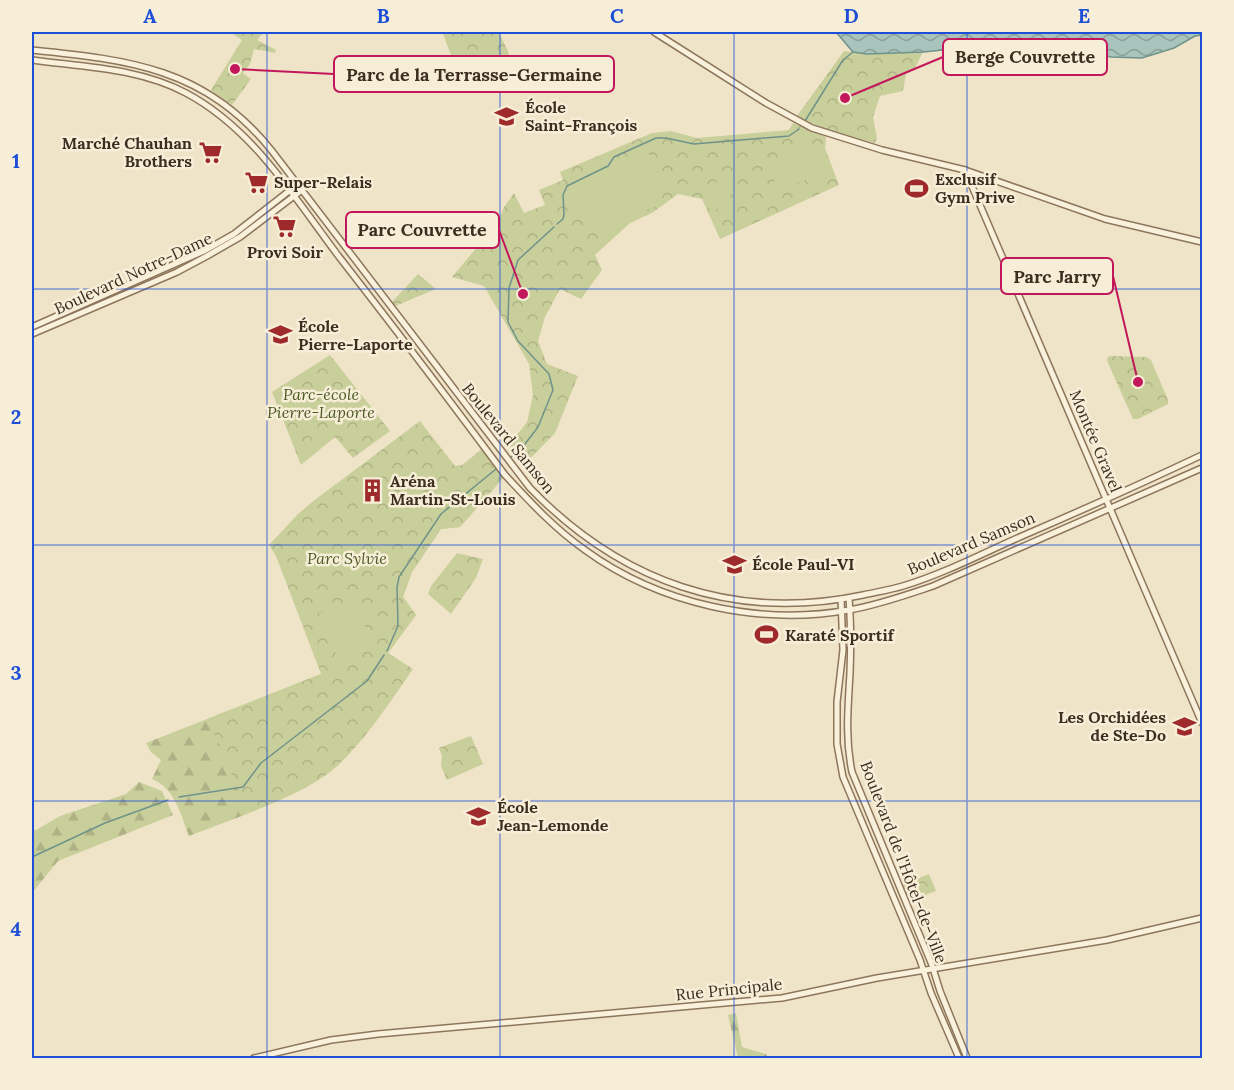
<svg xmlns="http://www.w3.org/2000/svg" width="1234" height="1090" font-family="Lora,serif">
<defs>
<pattern id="forest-firs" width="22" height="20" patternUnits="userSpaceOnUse" patternTransform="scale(1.5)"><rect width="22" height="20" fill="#c9cf9b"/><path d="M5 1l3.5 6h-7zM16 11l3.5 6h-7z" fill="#aeb285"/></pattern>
<pattern id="park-crowns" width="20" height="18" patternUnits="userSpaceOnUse" patternTransform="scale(1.5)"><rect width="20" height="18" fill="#c9cf9b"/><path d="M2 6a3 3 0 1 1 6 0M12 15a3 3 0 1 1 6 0" fill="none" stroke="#aeb285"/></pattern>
<pattern id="water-waves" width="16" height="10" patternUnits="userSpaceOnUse" patternTransform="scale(1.5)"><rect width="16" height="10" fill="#a9c4bc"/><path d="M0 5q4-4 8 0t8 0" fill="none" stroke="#8ba098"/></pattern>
</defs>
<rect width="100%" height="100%" fill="#f0e4c8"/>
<g fill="url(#forest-firs)">
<path d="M482,449l22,28 -44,50 -19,2 -29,43 -9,25 13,18 -28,38 -143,153 2,8 -58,22c-8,-21 -14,-48 -37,-57l9,-19 -10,-8 -5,-9 175,-69 138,-204z"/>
<polygon points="139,782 162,791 173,815 58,861 32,893 32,829 36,830 60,816 126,794"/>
<polygon points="736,1013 742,1047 766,1054 768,1058 738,1058 728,1015"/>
</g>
<g fill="url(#park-crowns)">
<polygon points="230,32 244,33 246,32 264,32 257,40 276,50 275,53 254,49 250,64 243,73 251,79 232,105 211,90 242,40"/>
<polygon points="449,32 499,32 513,63 464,85 457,68 439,75 435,66 452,58 443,34"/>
<polygon points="844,51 867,54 923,52 915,68 906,74 903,91 880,96 873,117 877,138 875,143 828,131 797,116"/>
<polygon points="793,123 826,137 825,148 839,185 720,239 702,199 678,194 652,213 630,223 595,255 602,270 581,299 560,289 545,317 538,341 547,364 578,376 555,433 524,465 509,445 527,422 533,395 529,364 484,286 452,277 498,222 504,207 514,193 524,213 545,205 539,190 563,180 560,172 652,133 671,131 697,138 789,130"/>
<polygon points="418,274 436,289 393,307 390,304"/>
<polygon points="330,355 390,431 353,458 335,437 301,465 272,392"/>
<polygon points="1110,356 1146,357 1151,360 1168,400 1168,404 1138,419 1133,419 1108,363 1107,358"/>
<path d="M420,421l35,45 7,-1 20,-16 22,28 -44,50 -19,2 -29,43 -9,25 13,18 -28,38 25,16c-22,32 -56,84 -87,106 -24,17 -52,28 -79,39l-24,-62 -16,-33 114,-45 -45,-118 -7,-11 29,-31 14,-12z"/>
<polygon points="457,553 483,559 476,578 451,614 428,594 431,586"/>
<polygon points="471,736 483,764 447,780 441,766 442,756 439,748"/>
<polygon points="929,874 936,891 905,903 898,887"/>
</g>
<g fill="#c9cf9b">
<polygon points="817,146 828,171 779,191 768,166"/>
<path d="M647,149l16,43 -4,4 2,9 -23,8 1,2c-16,12 -44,24 -59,3 -6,-8 -10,-20 -14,-30l45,-23 16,6 -4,-13z"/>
<polygon points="724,179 733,202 711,212 701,189"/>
<polygon points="354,600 372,645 338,659 319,613"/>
</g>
<polygon fill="url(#water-waves)" stroke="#6f938a" stroke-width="1.5" points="836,32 1202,32 1202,35 1195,36 1174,48 1142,58 1111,57 1054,43 1034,41 923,52 867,54 853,52"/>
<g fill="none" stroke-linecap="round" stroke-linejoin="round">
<g stroke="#6f938a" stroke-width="1.5">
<polyline points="805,121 843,60 853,52"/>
<polyline points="557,224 563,219 564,214 563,195 567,186 608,166 614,157 656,138 666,138 694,144 789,136 799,129"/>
<polyline points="510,458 525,444 538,427 553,390 549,374 518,341 508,322 509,288 518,260 554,227"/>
<polyline points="387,651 398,626 397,587 399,577 441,514 496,469"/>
<polyline points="179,797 243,787 261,763 367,681 384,655"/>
<polyline points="32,857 105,823 168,800"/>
</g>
<defs>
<g id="tertiary">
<polyline points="654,32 766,103 812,128 882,150 965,170 1105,219 1202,242"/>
<path d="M32,50c98,10 174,18 240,101l258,337c91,94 204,134 333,107 13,-3 27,-5 40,-9 43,-13 84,-35 126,-53 58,-25 116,-51 173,-78"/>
<path d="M32,60c52,7 107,8 154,33 68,36 109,106 154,165 56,72 111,144 165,217 25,27 50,54 80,75 74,54 175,76 264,60 29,-5 57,-15 84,-24l269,-118"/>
<polyline points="965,170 1202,723"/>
<polyline points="32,327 204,251 234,234 298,184"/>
<polyline points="32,334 177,272 207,256 240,237 302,190"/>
<path d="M849,598c2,25 2,50 1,75 -2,35 -5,65 2,99l80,193 8,26 27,67"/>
<polyline points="841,599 843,650 837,702 837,744 843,777 920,960 931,993 959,1058"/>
<polyline points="254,1058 331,1040 378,1034 782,998 877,978 1107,940 1202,918"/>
</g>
</defs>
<use href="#tertiary" stroke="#8d765c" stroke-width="8"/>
<use href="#tertiary" stroke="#faf1dc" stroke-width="5"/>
</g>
<path fill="none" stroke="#1d4ed8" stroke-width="1.5" stroke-opacity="0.55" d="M267,32v1026M500,32v1026M734,32v1026M967,32v1026M32,289h1170M32,545h1170M32,801h1170"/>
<defs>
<symbol id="school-bare" viewBox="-9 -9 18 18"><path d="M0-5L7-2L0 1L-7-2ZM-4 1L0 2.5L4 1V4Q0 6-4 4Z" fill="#9e2a2b" stroke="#f7eed8" stroke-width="2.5" paint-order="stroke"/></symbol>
<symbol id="supermarket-bare" viewBox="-9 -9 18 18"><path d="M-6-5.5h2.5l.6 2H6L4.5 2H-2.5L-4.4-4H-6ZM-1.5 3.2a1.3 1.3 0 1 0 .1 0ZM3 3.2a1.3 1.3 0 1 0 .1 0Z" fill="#9e2a2b" stroke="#f7eed8" stroke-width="2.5" paint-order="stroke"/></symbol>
<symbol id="stadium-bare" viewBox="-9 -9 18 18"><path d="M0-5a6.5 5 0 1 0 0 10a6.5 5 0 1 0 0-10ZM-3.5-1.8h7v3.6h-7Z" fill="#9e2a2b" stroke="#f7eed8" stroke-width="2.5" paint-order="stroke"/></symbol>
<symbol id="building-bare" viewBox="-9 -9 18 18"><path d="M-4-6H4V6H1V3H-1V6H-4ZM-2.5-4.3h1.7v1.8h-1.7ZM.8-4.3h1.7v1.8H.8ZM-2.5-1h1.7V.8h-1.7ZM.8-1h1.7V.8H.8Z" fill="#9e2a2b" stroke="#f7eed8" stroke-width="2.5" paint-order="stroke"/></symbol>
</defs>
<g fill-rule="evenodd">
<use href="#school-bare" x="490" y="100" width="33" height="33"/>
<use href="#supermarket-bare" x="194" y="136" width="33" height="33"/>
<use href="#supermarket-bare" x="240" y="166" width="33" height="33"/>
<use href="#stadium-bare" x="900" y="172" width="33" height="33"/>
<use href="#supermarket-bare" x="268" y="210" width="33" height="33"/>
<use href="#school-bare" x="264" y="318" width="33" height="33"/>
<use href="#building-bare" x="356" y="474" width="33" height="33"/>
<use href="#school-bare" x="718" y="548" width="33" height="33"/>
<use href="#stadium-bare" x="750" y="618" width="33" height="33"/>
<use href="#school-bare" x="1168" y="710" width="33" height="33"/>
<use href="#school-bare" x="462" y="800" width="33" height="33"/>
</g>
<g text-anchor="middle" stroke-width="5" stroke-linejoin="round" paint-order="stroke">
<g font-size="16" font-weight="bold" fill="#3d2e20" stroke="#f7eed8" text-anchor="start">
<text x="525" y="113">École<tspan x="525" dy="18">Saint-François</tspan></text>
<text x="192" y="149" text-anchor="end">Marché Chauhan<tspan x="192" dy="18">Brothers</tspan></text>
<text x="935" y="185">Exclusif<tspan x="935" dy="18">Gym Prive</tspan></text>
<text x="274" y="188">Super-Relais</text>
<text x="285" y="258" text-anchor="middle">Provi Soir</text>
<text x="298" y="332">École<tspan x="298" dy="18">Pierre-Laporte</tspan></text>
<text x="390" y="487">Aréna<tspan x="390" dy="18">Martin-St-Louis</tspan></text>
<text x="752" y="570">École Paul-VI</text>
<text x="785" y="641">Karaté Sportif</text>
<text x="1166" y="723" text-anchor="end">Les Orchidées<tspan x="1166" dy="18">de Ste-Do</tspan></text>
<text x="497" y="813">École<tspan x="497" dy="18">Jean-Lemonde</tspan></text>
</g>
<g font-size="16" fill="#3d2e20" stroke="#f7eed8">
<text transform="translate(133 273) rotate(-25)" y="6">Boulevard Notre-Dame</text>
<text transform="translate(509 438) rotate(51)" y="6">Boulevard Samson</text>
<text transform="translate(1096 441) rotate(67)" y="6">Montée Gravel</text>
<text transform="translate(971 543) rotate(-23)" y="6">Boulevard Samson</text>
<text transform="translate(904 862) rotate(69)" y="6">Boulevard de l'Hôtel-de-Ville</text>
<text transform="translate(729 989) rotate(-6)" y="6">Rue Principale</text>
</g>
<g font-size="16" font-style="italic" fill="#4d5a26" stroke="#f7eed8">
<text x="321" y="400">Parc-école<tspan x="321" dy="18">Pierre-Laporte</tspan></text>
<text x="347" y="564">Parc Sylvie</text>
</g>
</g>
<path fill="none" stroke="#c2185b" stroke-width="2" d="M845 98L943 57M235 69L334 74M523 294L499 230M1138 382L1113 276"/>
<g fill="#c2185b" stroke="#f7eed8" stroke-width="2">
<circle cx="845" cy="98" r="6"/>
<circle cx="235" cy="69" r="6"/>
<circle cx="523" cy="294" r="6"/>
<circle cx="1138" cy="382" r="6"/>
</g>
<g fill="#f7eed8" stroke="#c2185b" stroke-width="2">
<rect x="943" y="39" width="164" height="36" rx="6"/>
<rect x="334" y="56" width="280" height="36" rx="6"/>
<rect x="346" y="212" width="153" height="36" rx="6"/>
<rect x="1001" y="258" width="112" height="36" rx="6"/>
</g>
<g font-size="18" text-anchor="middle" font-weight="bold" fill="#3d2e20">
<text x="1025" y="63">Berge Couvrette</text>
<text x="474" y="81">Parc de la Terrasse-Germaine</text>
<text x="422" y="236">Parc Couvrette</text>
<text x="1057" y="283">Parc Jarry</text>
</g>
<rect width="1234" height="1090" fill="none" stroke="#f7eed8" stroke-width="66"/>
<rect x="33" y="33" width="1168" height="1024" fill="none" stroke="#1d4ed8" stroke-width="2"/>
<g font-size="20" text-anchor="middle" font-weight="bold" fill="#1d4ed8">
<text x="150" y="23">A</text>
<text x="383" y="23">B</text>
<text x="617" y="23">C</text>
<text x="851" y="23">D</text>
<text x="1084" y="23">E</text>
<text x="16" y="168">1</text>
<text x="16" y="424">2</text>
<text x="16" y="680">3</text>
<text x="16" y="936">4</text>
</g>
</svg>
